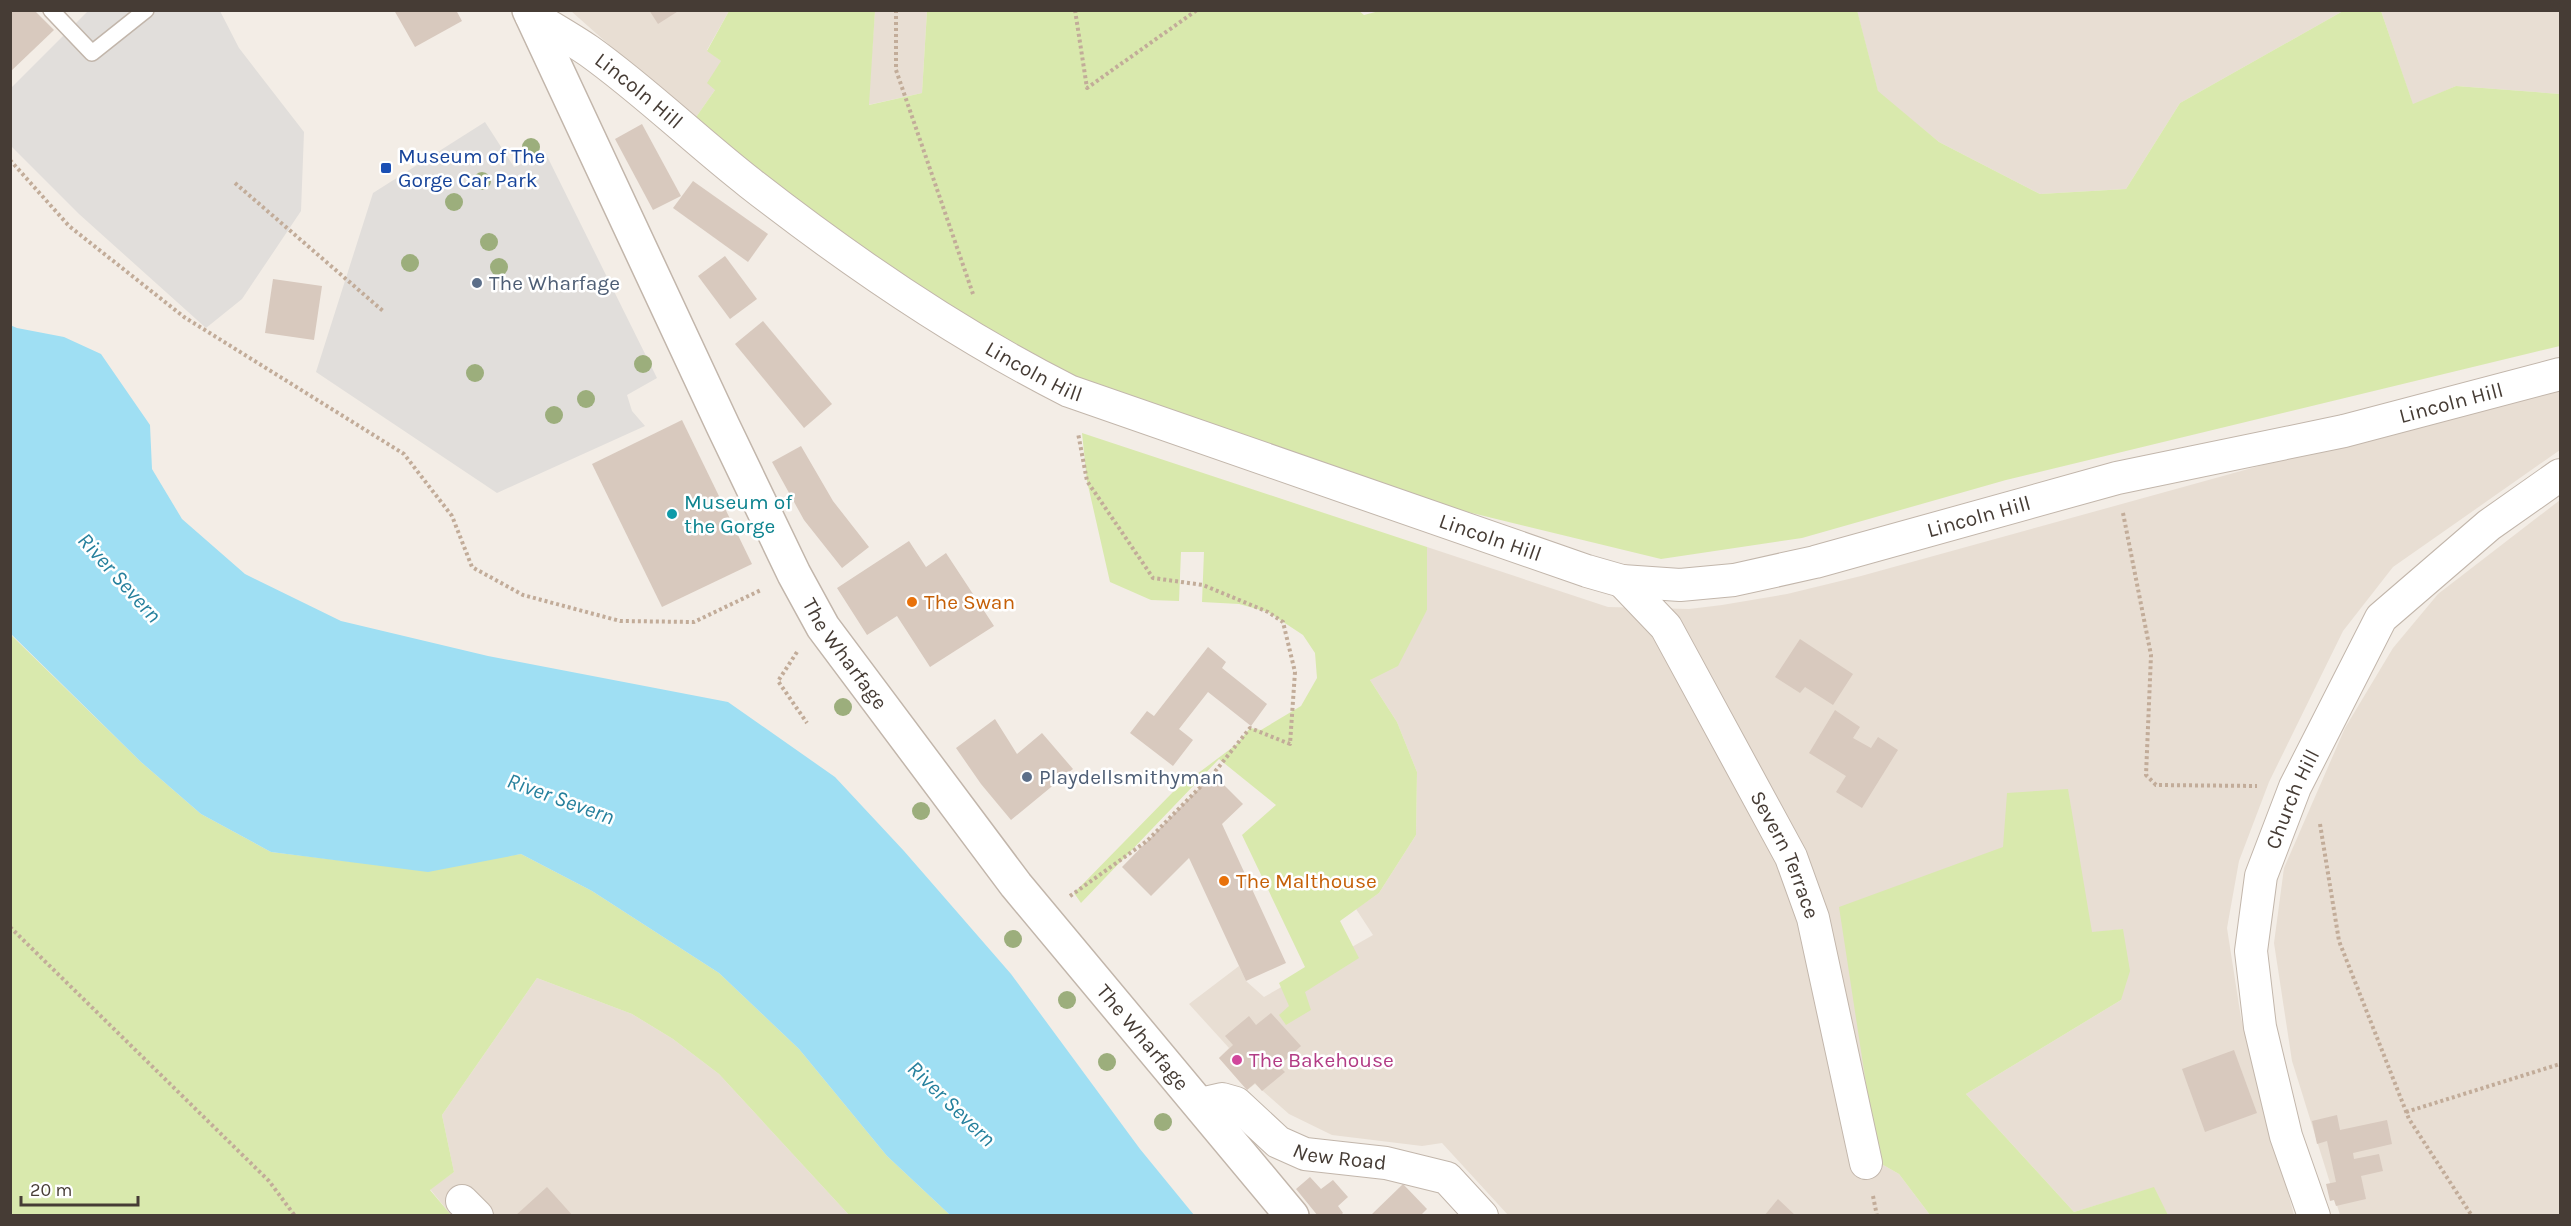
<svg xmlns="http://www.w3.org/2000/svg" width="2571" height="1226" font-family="Karla,sans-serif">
<rect width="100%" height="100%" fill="#f3ede6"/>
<g fill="#e8ded3">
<polygon points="571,11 729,11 707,50 721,61 715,90 694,120"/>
<polygon points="875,11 927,11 922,93 868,105"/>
<polygon points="1857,11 2343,11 2180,103 2126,189 2040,194 1939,142 1878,92"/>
<polygon points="2381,11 2560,11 2560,94 2456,86 2413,105"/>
<polygon points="2560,383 2560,450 2393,567 2343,631 2269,782 2239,861 2227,928 2241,1018 2294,1215 2168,1215 2153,1188 2074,1212 1966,1094 2121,1000 2123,929 2092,933 2004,847 1878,1162 1899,1174 1930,1215 1508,1215 1442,1143 1422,1146 1332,1135 1289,1114 1255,1084 1247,1090 1219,1058 1229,1048 1189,1004 1239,966 1246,981 1264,997 1373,935 1356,909 1379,893 1416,835 1417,772 1397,722 1370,680 1427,610 1427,547 1608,607 1689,609 1722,605 1787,594 1861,576"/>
<polygon points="2560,500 2560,1215 2340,1215 2292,1061 2274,943 2284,868 2345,728 2393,648 2438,594"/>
<polygon points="537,978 632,1014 673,1039 719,1074 849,1215 451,1215 430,1189 454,1172 442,1115"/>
</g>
<g fill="#d9e9ad">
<polygon points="1358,10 1364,15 1383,10 1857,10 1878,91 1939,142 2040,194 2126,189 2180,103 2343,11 2381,11 2413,104 2456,86 2560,94 2560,346 2006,480 1802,538 1661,559 1398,495 1038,369 906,287 694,120 715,90 707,83 721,61 707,51 729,11 875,11 869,105 922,93 927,11"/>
<polygon points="1082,433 1427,547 1427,610 1398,666 1370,680 1397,722 1417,772 1416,835 1379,893 1340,921 1359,958 1305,992 1311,1010 1286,1025 1279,1015 1289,1006 1279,983 1305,967 1242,835 1276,805 1219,759 1081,903 1074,893 1173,792 1237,744 1250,728 1261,730 1301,706 1317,678 1315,653 1303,635 1268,612 1239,604 1202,602 1204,552 1181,552 1179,601 1151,600 1110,582 1087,481"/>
<polygon points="10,634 141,762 201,814 271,852 354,862 492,858 521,854 592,891 719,973 799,1049 887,1156 950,1215 849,1215 719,1074 673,1039 632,1014 537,978 442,1115 454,1172 430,1190 451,1215 11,1215"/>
<polygon points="2068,789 2092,932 2123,929 2130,971 2121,1000 1966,1094 2074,1212 2154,1187 2168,1215 1930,1215 1899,1174 1878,1162 1839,907 2003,847 2007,793"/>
</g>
<g fill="#e1dedb">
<polygon points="88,11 220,11 239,48 304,132 301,211 242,299 206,328 79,214 11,146 10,89"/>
<polygon points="485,122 514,167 546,154 657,378 627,395 632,411 645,426 497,493 316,372 373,193"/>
</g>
<polygon fill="#9fdff3" points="10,325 17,328 64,337 101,354 150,425 152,469 182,519 245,574 341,621 488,656 728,702 835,777 904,851 1011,974 1140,1149 1194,1215 950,1215 887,1156 799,1049 719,973 592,891 521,854 428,872 271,852 201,814 141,762 11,634"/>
<g fill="#d8c9be">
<polygon points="10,10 34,10 54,30 10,72"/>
<polygon points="394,10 456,10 462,21 415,47"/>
<polygon points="649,10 680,10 658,24"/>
<polygon points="642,124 681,196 653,210 615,139"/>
<polygon points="693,181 768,234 748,262 673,208"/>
<polygon points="725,256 757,299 730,319 698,276"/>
<polygon points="273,279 322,286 314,340 265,333"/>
<polygon points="763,321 832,404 804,428 735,344"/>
<polygon points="682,420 752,564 662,607 592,464"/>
<polygon points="801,446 833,501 869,547 842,568 804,520 772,462"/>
<polygon points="909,541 926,567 946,553 994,626 930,667 897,616 867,635 837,588"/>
<polygon points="1800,639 1853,674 1833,705 1805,687 1800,693 1775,677"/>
<polygon points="1208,647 1226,662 1222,668 1267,704 1251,726 1208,692 1179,729 1193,740 1173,766 1130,733 1147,711 1154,716"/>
<polygon points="1835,710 1860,727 1853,738 1871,748 1878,737 1898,750 1862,808 1836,792 1846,776 1809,753"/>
<polygon points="995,719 1017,754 1042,733 1073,769 1011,820 981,784 956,748"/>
<polygon points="1213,774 1243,804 1222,824 1286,963 1246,981 1189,858 1151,896 1122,867"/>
<polygon points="1271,1013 1301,1046 1279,1066 1285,1072 1262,1091 1255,1083 1247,1090 1219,1058 1233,1045 1225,1036 1249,1016 1256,1025"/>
<polygon points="2234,1050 2257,1113 2205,1132 2182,1069"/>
<polygon points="2337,1115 2340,1130 2387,1120 2392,1144 2353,1153 2354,1159 2379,1154 2383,1171 2361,1176 2366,1199 2336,1206 2334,1200 2330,1201 2326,1184 2336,1182 2327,1141 2317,1144 2312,1121"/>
<polygon points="1310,1177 1321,1189 1333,1180 1348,1197 1338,1206 1343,1213 1340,1216 1318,1216 1296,1189"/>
<polygon points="1403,1184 1427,1209 1420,1216 1370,1216"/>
<polygon points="547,1187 573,1216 515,1216"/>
<polygon points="1778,1199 1796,1216 1764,1216"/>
</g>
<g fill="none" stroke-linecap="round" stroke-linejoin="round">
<defs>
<polyline id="service" points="51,10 92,53 146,10"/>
<g id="minor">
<path id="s1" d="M531,15c19,12 39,23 58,36 56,40 107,90 161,132 101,79 206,151 319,208l518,180 35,10 58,4 54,-5 81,-18 302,-84 227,-47 216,-57"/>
<path id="s2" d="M1622,581l44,46 125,230 22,61 53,245"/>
<path id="s3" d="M1200,1104l22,-5 14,4 42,39 27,12 81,9 61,15 35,38"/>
<polyline points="462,1201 477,1216"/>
<path id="s4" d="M2314,1216l-28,-80 -26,-109 -9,-76 10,-75 34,-89 86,-169 108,-93 71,-50"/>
</g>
<g id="tertiary">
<path id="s5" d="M529,10l194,416 71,148 29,53 193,258 276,331"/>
</g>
</defs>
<use href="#service" stroke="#c2b6ab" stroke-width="18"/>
<use href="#minor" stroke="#c2b6ab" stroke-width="34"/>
<use href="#tertiary" stroke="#c2b6ab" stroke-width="36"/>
<g stroke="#c2ac99" stroke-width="4" stroke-dasharray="3 3" stroke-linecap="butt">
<polyline points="896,10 896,70 973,294"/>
<polyline points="1075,10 1087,88 1197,10"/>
<polyline points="10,160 69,226 184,317 404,454 452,516 472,567 523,595 620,621 694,622 761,590"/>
<polyline points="235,183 383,311"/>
<polyline points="2123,513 2151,655 2146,775 2156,785 2257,786"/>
<polyline points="797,652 778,681 807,723"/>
<polyline points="2320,824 2339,941 2409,1119 2472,1216"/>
<polyline points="1070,896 1147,841 1213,774 1250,728 1290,744 1295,672 1283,622 1268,612 1203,585 1153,578 1087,481 1078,433"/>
<polyline points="10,927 269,1181 295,1216"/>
<polyline points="2406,1112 2560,1064"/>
<polyline points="1873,1196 1877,1216"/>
</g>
<use href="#service" stroke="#fff" stroke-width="15"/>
<use href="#minor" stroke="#fff" stroke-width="32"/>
<use href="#tertiary" stroke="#fff" stroke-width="33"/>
</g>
<g fill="#9cae7c">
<circle cx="531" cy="147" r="9"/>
<circle cx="482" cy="181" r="9"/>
<circle cx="454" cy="202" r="9"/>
<circle cx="489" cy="242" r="9"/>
<circle cx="410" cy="263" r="9"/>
<circle cx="499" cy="267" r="9"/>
<circle cx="643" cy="364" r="9"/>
<circle cx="475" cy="373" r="9"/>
<circle cx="586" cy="399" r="9"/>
<circle cx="554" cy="415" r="9"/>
<circle cx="843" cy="707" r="9"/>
<circle cx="921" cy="811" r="9"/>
<circle cx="1013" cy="939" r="9"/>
<circle cx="1067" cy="1000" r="9"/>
<circle cx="1107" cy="1062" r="9"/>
<circle cx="1163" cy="1122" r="9"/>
</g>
<rect fill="#1a4fb4" stroke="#fff" stroke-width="2" x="380" y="162" width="12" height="12" rx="3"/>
<g fill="#5c6f8a" stroke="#fff" stroke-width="2">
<circle cx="477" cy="283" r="6"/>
<circle cx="1027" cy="777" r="6"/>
</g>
<circle fill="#0f9aa8" stroke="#fff" stroke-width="2" cx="672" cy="514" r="6"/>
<g fill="#e8710a" stroke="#fff" stroke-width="2">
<circle cx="912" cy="602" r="6"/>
<circle cx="1224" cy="881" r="6"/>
</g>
<circle fill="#d1479c" stroke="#fff" stroke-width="2" cx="1237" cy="1060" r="6"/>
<g text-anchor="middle" stroke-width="5" stroke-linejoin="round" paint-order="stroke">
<g font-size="21" fill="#463c35" stroke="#fff">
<text dy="7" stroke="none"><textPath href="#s1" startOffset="132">Lincoln Hill</textPath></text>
<text dy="7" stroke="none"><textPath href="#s1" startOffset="618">Lincoln Hill</textPath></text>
<text dy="7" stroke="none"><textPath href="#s1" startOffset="2094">Lincoln Hill</textPath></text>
<text dy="7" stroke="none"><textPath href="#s1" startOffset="1608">Lincoln Hill</textPath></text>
<text dy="7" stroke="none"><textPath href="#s1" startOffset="1104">Lincoln Hill</textPath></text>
<text dy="7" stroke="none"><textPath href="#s5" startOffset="718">The Wharfage</textPath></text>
<text dy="7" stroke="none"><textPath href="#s4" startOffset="432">Church Hill</textPath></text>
<text dy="7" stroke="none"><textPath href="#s2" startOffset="321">Severn Terrace</textPath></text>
<text dy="7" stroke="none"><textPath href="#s5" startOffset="1204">The Wharfage</textPath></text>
<text dy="7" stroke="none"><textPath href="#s3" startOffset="159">New Road</textPath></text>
</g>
<g font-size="21" fill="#164399" stroke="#fff" text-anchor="start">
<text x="398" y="163">Museum of The<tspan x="398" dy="24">Gorge Car Park</tspan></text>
</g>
<g font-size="21" fill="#4e5e75" stroke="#fff" text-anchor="start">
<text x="489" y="290">The Wharfage</text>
<text x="1039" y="784">Playdellsmithyman</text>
</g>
<g font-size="21" fill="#0d838f" stroke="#fff" text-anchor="start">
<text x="684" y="509">Museum of<tspan x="684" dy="24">the Gorge</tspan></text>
</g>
<g font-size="21" fill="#c56008" stroke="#fff" text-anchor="start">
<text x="924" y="609">The Swan</text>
<text x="1236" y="888">The Malthouse</text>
</g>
<g font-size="21" fill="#b23c85" stroke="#fff" text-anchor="start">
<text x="1249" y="1067">The Bakehouse</text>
</g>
<g font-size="22" font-style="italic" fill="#26809d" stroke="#fff">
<text transform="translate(120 577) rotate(48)" y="8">River Severn</text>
<text transform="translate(561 798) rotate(20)" y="8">River Severn</text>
<text transform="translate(952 1103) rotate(44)" y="8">River Severn</text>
</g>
</g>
<rect width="2571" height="1226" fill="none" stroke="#463c35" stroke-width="24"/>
<path d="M21 1196v9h117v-9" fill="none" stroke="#463c35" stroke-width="3"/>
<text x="30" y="1196" font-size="18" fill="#463c35" stroke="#ffffff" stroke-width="4.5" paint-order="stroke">20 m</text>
</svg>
